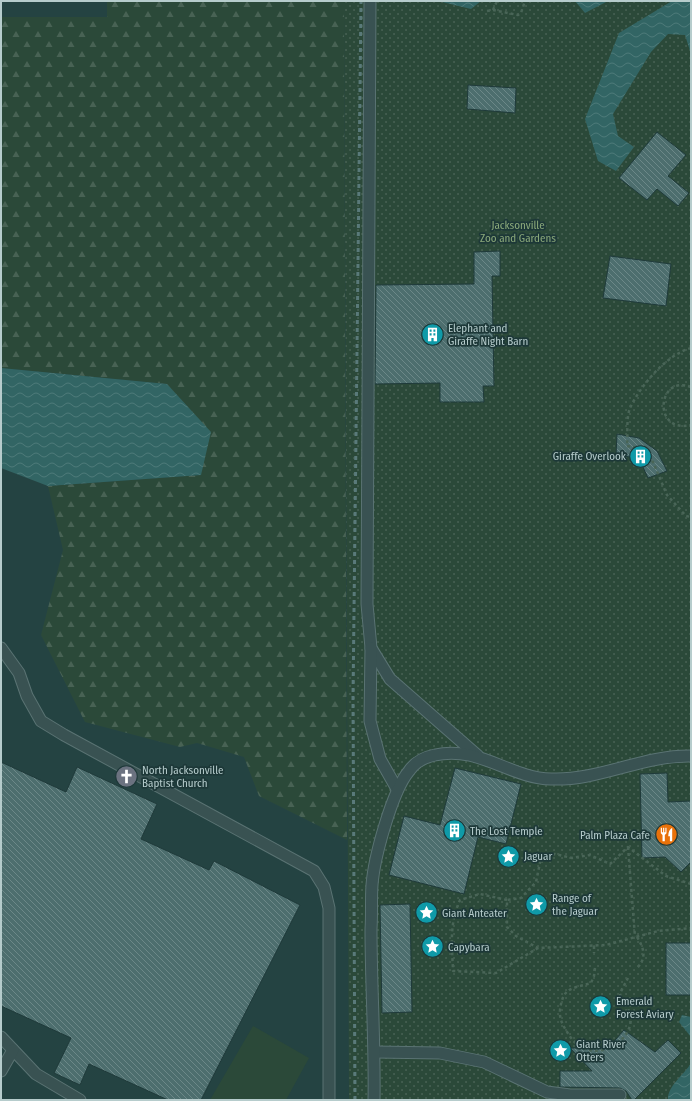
<svg xmlns="http://www.w3.org/2000/svg" width="692" height="1101" font-family="'Fira Sans Condensed',sans-serif">
<defs>
<pattern id="forest-firs" width="22" height="20" patternUnits="userSpaceOnUse"><rect width="22" height="20" fill="#2b4939"/><path d="M5 1l3.5 6h-7zM16 11l3.5 6h-7z" fill="#486254"/></pattern>
<pattern id="park-dots" width="8" height="8" patternUnits="userSpaceOnUse"><rect width="8" height="8" fill="#2b4939"/><path d="M2 2h.1M6 6h.1" fill="none" stroke="#486254" stroke-width="1.8" stroke-linecap="round"/></pattern>
<pattern id="water-waves" width="16" height="10" patternUnits="userSpaceOnUse"><rect width="16" height="10" fill="#326564"/><path d="M0 5q4-4 8 0t8 0" fill="none" stroke="#4d7a79"/></pattern>
<pattern id="building-back-hatch" width="6" height="6" patternUnits="userSpaceOnUse"><rect width="6" height="6" fill="#4d6e6e"/><path d="M-1 5l2 2M0 0l6 6M5-1l2 2" fill="none" stroke="#6c8888"/></pattern>
</defs>
<rect width="100%" height="100%" fill="#244342"/>
<polygon fill="#2b4939" points="253,1026 309,1058 286,1100 210,1100"/>
<polygon fill="url(#forest-firs)" points="107,1 344,1 347,840 259,796 244,757 197,743 180,747 85,722 41,635 63,550 48,486 200,475 167,384 1,368 1,17 107,17"/>
<polygon fill="url(#park-dots)" points="344,1 691,1 691,1100 349,1100"/>
<g fill="url(#water-waves)">
<polygon points="438,1 481,1 471,9"/>
<polygon points="575,1 608,1 585,13"/>
<polygon points="672,1 691,1 691,54 685,35 668,34 651,52 613,114 618,136 634,147 616,171 598,161 585,119 619,33"/>
<polygon points="1,368 167,384 211,432 201,475 48,486 1,468"/>
<polygon points="682,1015 691,1017 691,1037 679,1022"/>
<path d="M691,1063v37h-23c-1,-14 17,-26 23,-37z"/>
</g>
<g fill="url(#building-back-hatch)" stroke="#1f3a3a">
<polygon points="468,85 516,88 515,113 467,109"/>
<polygon points="657,132 686,155 668,176 689,193 678,206 657,189 647,200 619,178"/>
<polygon points="500,251 500,276 492,276 494,386 483,386 484,402 440,402 440,383 375,384 376,285 474,284 474,252"/>
<polygon points="610,256 671,264 666,306 603,298"/>
<polygon points="617,434 639,438 657,451 667,471 648,478 642,465 630,457 616,455"/>
<polygon points="1,762 66,792 77,767 157,804 141,839 209,870 214,861 300,905 201,1100 168,1100 89,1064 80,1085 54,1073 71,1038 1,1006"/>
<polygon points="455,768 521,784 506,844 478,837 464,894 389,875 404,816 440,825"/>
<polygon points="667,773 668,802 691,801 691,862 681,872 665,857 642,858 640,774"/>
<polygon points="410,904 412,1012 382,1013 380,905"/>
<rect x="666" y="943" width="25" height="52"/>
<polygon points="624,1030 655,1052 668,1040 681,1053 634,1100 632,1100 626,1091 620,1088 560,1087 560,1071 592,1071 570,1048 608,1048"/>
</g>
<g fill="none" stroke-linecap="round" stroke-linejoin="round">
<defs>
<g id="lane">
<polyline points="370,1 367,604 371,648 390,679 478,756"/>
<polyline points="1,648 19,673 27,696 41,721 64,735 314,871 324,887 329,908 329,1100"/>
<polyline points="371,648 370,721 380,759 397,789"/>
<polyline points="1,1037 36,1074 80,1100"/>
<polyline points="375,1052 440,1053 484,1062 547,1092 570,1095 620,1095"/>
<polyline points="1,1071 13,1050"/>
<path d="M374,1100c1,-57 -3,-114 -3,-171 1,-15 0,-30 1,-44 2,-27 20,-94 37,-114 6,-9 16,-14 26,-16 43,-10 75,23 116,24 48,2 92,-24 140,-23"/>
</g>
</defs>
<use href="#lane" stroke="#5a7373" stroke-width="13"/>
<g stroke="#496557" stroke-width="2.5" stroke-dasharray="3 3" stroke-linecap="butt">
<polyline points="493,10 497,1"/>
<polyline points="487,11 493,10 518,15 521,13 525,1"/>
<path d="M691,348c-25,7 -50,37 -61,60 -4,10 -2,27 -3,38l11,2 15,14 14,33 19,21 5,1"/>
<path d="M691,387c-34,-13 -39,47 0,38"/>
<polyline points="628,847 635,937"/>
<polyline points="691,884 666,876 628,847 610,864 590,855 572,858 555,854 541,858 536,882 521,898 507,900 507,927 516,936 538,948 606,945 658,931 691,928"/>
<path d="M507,900l-27,-6 -20,6c-11,24 -8,45 -7,71l43,2 42,-25"/>
<path d="M637,937c7,11 10,21 0,31"/>
<polyline points="594,946 594,953"/>
<path d="M595,968l-1,8 -3,7c-20,6 -28,4 -31,27 -1,10 4,17 9,25 25,40 85,-5 52,-35l-1,-7 8,-15"/>
</g>
<use href="#lane" stroke="#395252" stroke-width="11"/>
<polyline stroke="#5a7a7a" stroke-width="3" stroke-dasharray="4 4" stroke-linecap="butt" points="355,1100 353,698 361,1"/>
</g>
<defs>
<symbol id="building-disc" viewBox="-11 -11 22 22"><circle r="9.5" fill="#0f9aa8" stroke="#1d3838"/><path d="M-4-6H4V6H1V3H-1V6H-4ZM-2.5-4.3h1.7v1.8h-1.7ZM.8-4.3h1.7v1.8H.8ZM-2.5-1h1.7V.8h-1.7ZM.8-1h1.7V.8H.8Z" fill="#fff"/></symbol>
<symbol id="church-disc" viewBox="-11 -11 22 22"><circle r="9.5" fill="#6b7280" stroke="#1d3838"/><path d="M-1.2-6h2.4v3.5h3.3v2.4h-3.3V6h-2.4V-.1h-3.3v-2.4h3.3Z" fill="#fff"/></symbol>
<symbol id="restaurant-disc" viewBox="-11 -11 22 22"><circle r="9.5" fill="#e8710a" stroke="#1d3838"/><path d="M-5-6h1v4h1v-4h1v4h1v-4h1v5L-1.5 .5V6h-2V.5L-5-1ZM5-6V6H3V1.5H1.5Q1.5-4 5-6Z" fill="#fff"/></symbol>
<symbol id="sight-disc" viewBox="-11 -11 22 22"><circle r="9.5" fill="#0f9aa8" stroke="#1d3838"/><path d="M0-6L1.8-2.2L6-1.7L2.9 1.2L3.7 5.4L0 3.3L-3.7 5.4L-2.9 1.2L-6-1.7L-1.8-2.2Z" fill="#fff"/></symbol>
</defs>
<g fill-rule="evenodd">
<use href="#building-disc" x="420" y="322" width="25" height="25"/>
<use href="#building-disc" x="628" y="444" width="25" height="25"/>
<use href="#church-disc" x="114" y="764" width="25" height="25"/>
<use href="#building-disc" x="442" y="818" width="25" height="25"/>
<use href="#restaurant-disc" x="654" y="822" width="25" height="25"/>
<use href="#sight-disc" x="496" y="844" width="25" height="25"/>
<use href="#sight-disc" x="524" y="892" width="25" height="25"/>
<use href="#sight-disc" x="414" y="900" width="25" height="25"/>
<use href="#sight-disc" x="420" y="934" width="25" height="25"/>
<use href="#sight-disc" x="588" y="994" width="25" height="25"/>
<use href="#sight-disc" x="548" y="1038" width="25" height="25"/>
</g>
<g text-anchor="middle" stroke-width="3.5" stroke-linejoin="round" paint-order="stroke">
<g font-size="11" fill="#8ba97a" stroke="#1d3838">
<text x="518" y="229">Jacksonville<tspan x="518" dy="13">Zoo and Gardens</tspan></text>
</g>
<g font-size="11" fill="#b6cccc" stroke="#1d3838" text-anchor="start">
<text x="448" y="332">Elephant and<tspan x="448" dy="13">Giraffe Night Barn</tspan></text>
<text x="626" y="460" text-anchor="end">Giraffe Overlook</text>
<text x="142" y="774">North Jacksonville<tspan x="142" dy="13">Baptist Church</tspan></text>
<text x="470" y="835">The Lost Temple</text>
<text x="650" y="839" text-anchor="end">Palm Plaza Cafe</text>
<text x="524" y="860">Jaguar</text>
<text x="552" y="902">Range of<tspan x="552" dy="13">the Jaguar</tspan></text>
<text x="442" y="917">Giant Anteater</text>
<text x="448" y="951">Capybara</text>
<text x="616" y="1005">Emerald<tspan x="616" dy="13">Forest Aviary</tspan></text>
<text x="576" y="1048">Giant River<tspan x="576" dy="13">Otters</tspan></text>
</g>
</g>
<rect width="692" height="1101" fill="none" stroke="#b6cccc" stroke-width="4"/>
</svg>
